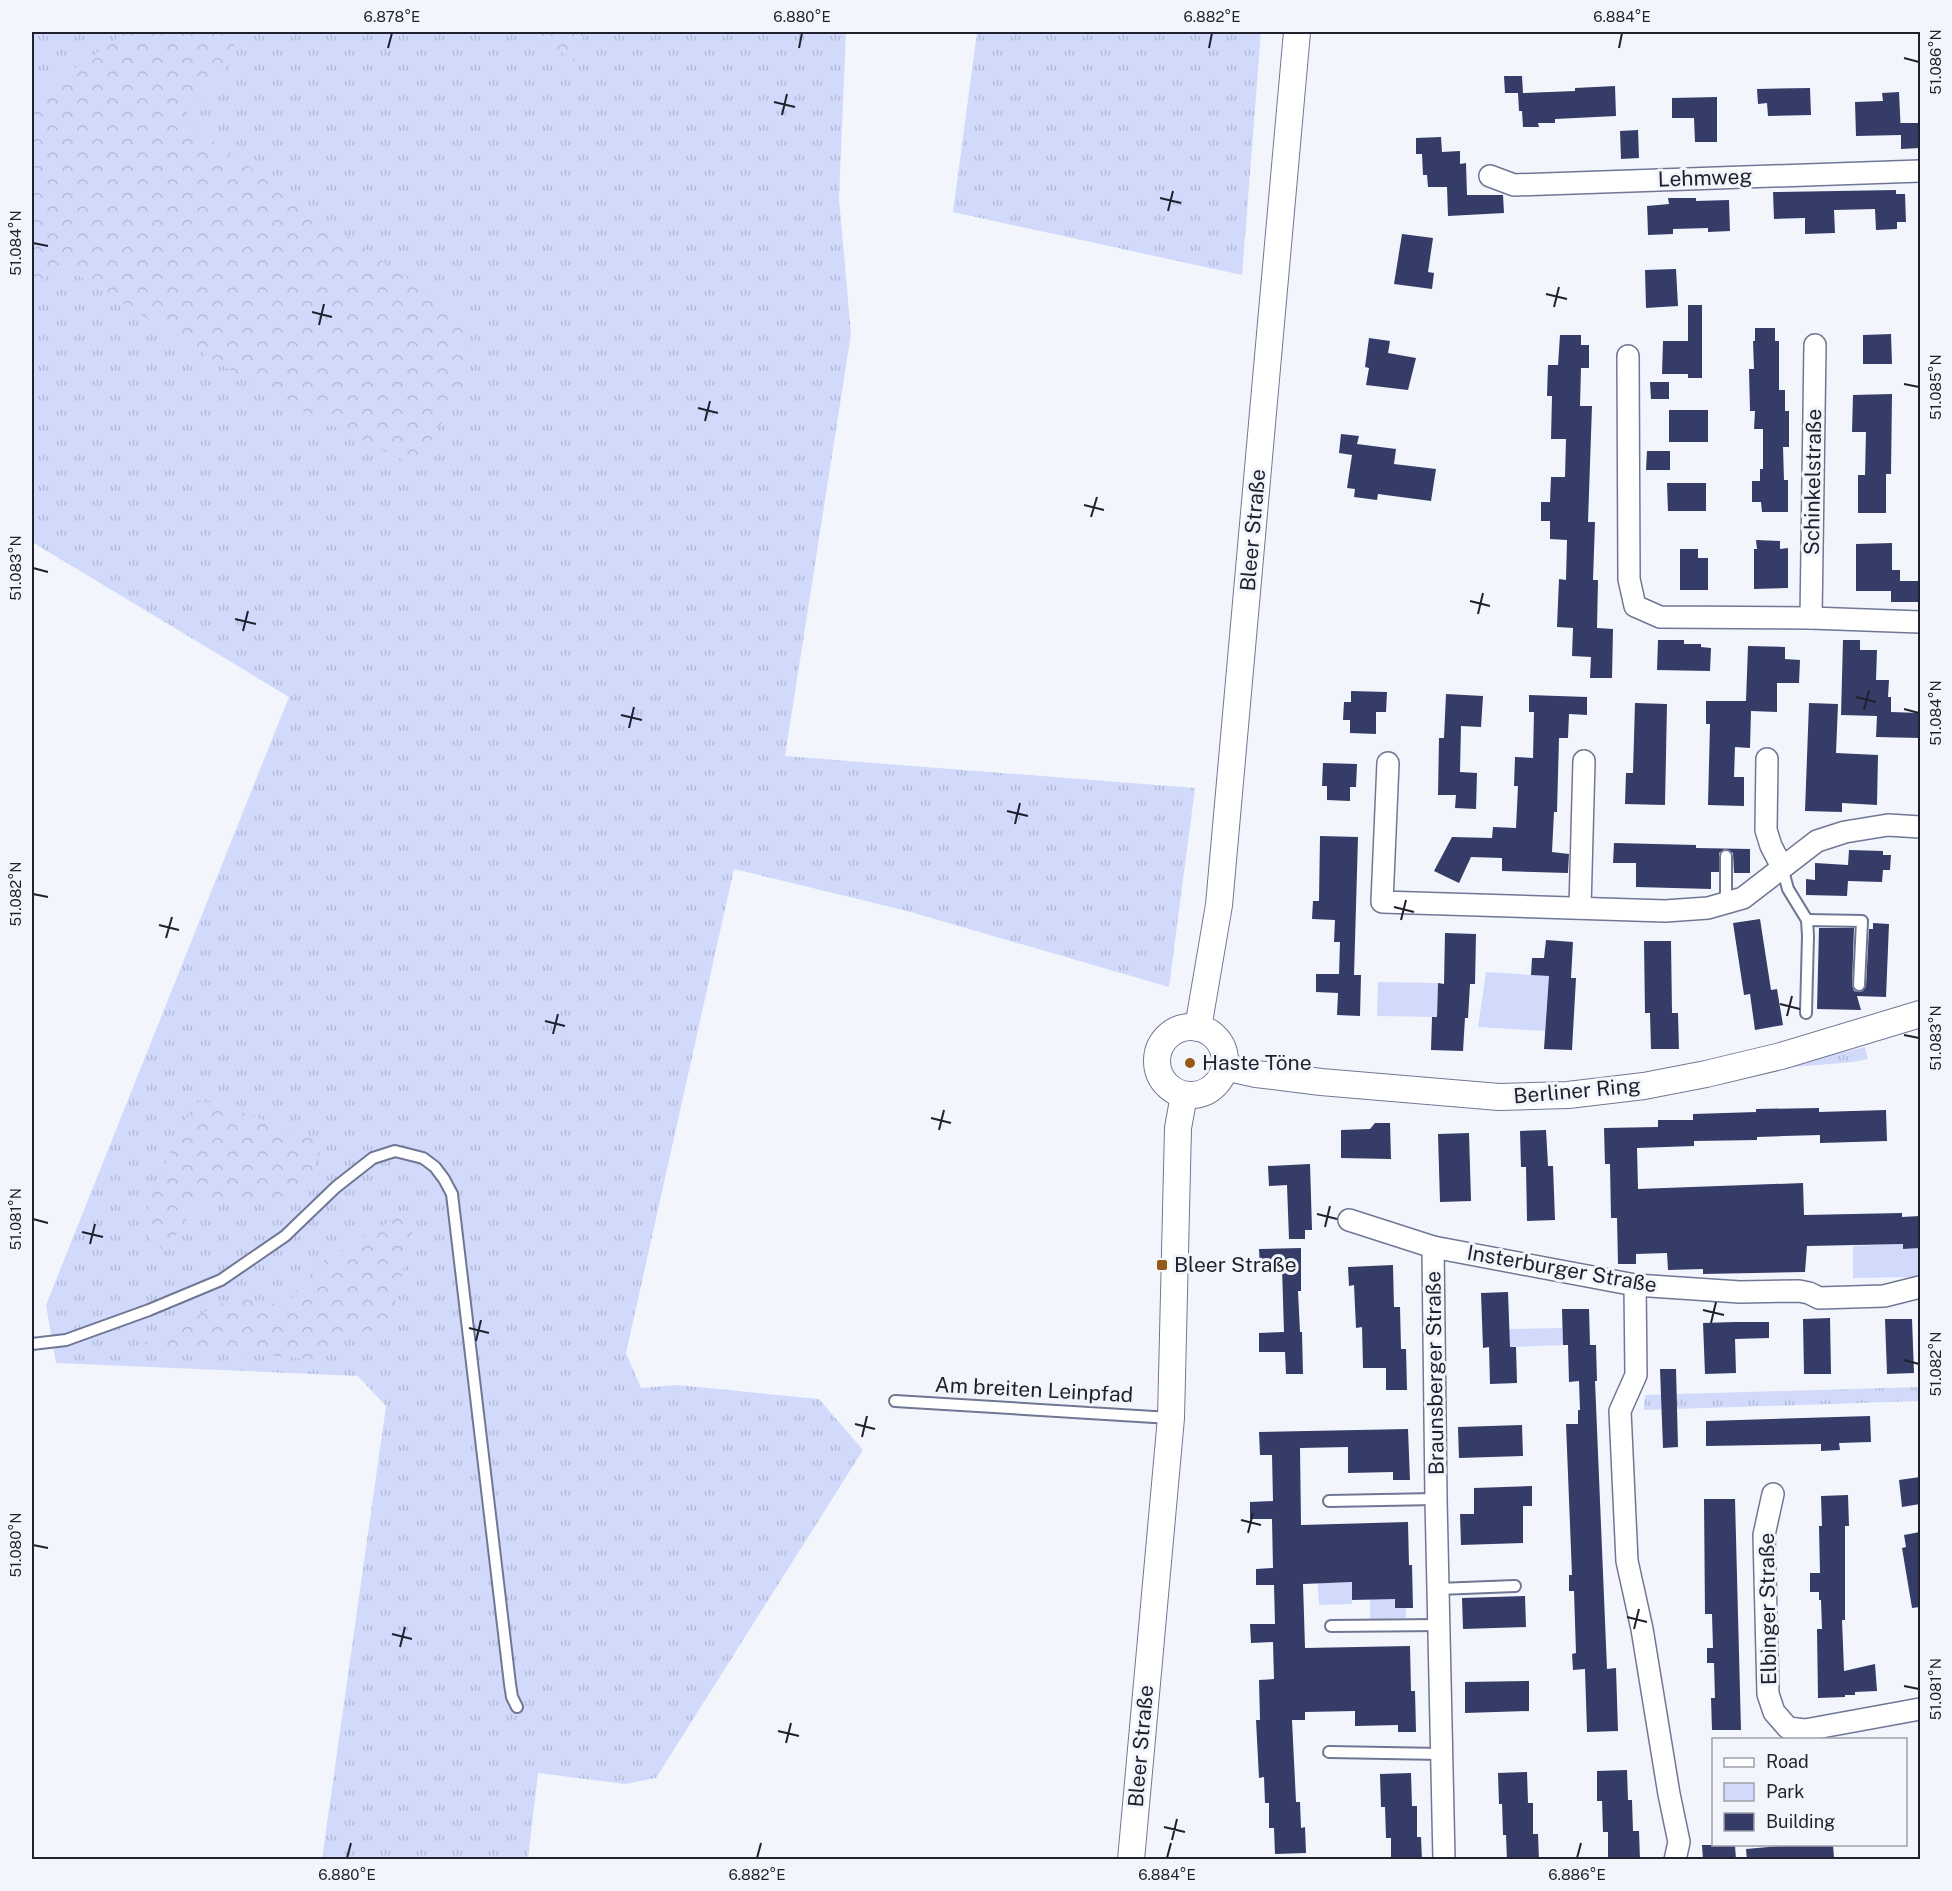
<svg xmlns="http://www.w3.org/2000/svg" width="1952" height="1891" font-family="'Public Sans',sans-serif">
<defs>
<pattern id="grass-tufts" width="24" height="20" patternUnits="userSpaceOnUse" patternTransform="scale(1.5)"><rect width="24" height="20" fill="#d2dafc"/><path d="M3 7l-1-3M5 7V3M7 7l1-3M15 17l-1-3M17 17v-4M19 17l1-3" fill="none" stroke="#b4bbd8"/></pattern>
<pattern id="forest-crowns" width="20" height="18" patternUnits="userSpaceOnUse" patternTransform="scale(1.5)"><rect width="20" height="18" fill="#d2dafc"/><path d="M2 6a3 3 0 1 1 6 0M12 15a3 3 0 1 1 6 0" fill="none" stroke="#b4bbd8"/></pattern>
</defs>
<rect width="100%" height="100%" fill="#f3f5fc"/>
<g fill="url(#grass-tufts)">
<polygon points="32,32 846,32 839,198 851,334 785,756 1195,788 1169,987 907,911 734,869 626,1353 641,1388 677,1385 819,1399 863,1450 656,1778 625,1784 538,1773 528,1859 322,1859 386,1406 358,1376 56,1363 46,1305 289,697 32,542"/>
<polygon points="977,32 1261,32 1242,275 953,212"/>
<polygon points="1865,1047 1868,1059 1853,1062 1795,1067 1795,1064"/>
<polygon points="1920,1387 1920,1401 1644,1410 1645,1395"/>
</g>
<g fill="url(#forest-crowns)">
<polygon points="126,32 219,32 229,36 234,45 234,58 209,89 181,119 468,321 467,381 416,466 271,396 57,262 32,295 32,98"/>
<polygon points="533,32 585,32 574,62"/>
<polygon points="196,1100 221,1104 324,1142 311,1174 278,1200 199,1202 164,1251 146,1235 149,1197"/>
<polygon points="402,1214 414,1225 390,1324 341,1338 322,1360 140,1344 233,1298 285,1305 318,1264"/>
</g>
<g fill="#d2dafc">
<polygon points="1486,972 1549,976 1545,1031 1478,1027"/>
<polygon points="1378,982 1438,983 1437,1017 1377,1016"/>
<polygon points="1903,1244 1903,1249 1920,1248 1920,1277 1853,1278 1853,1246"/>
<polygon points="1562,1328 1563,1345 1510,1347 1509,1329"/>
<polygon points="1317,1567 1328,1583 1352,1582 1352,1604 1319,1605"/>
<polygon points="1394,1583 1395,1608 1406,1608 1406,1618 1370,1619 1370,1584"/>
</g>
<g fill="#353c68">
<polygon points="1504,76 1522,76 1523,93 1575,91 1575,88 1615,86 1616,116 1555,119 1555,123 1538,123 1539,127 1523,127 1522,111 1519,111 1518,93 1505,93"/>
<polygon points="1810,88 1811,115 1768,116 1767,103 1758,104 1757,89"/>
<polygon points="1899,92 1901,135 1900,123 1920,123 1920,148 1901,149 1901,135 1856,136 1855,102 1883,101 1882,93"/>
<polygon points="1717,97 1717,142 1695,142 1694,118 1672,118 1672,98"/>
<polygon points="1638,130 1639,158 1621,159 1620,131"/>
<polygon points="1441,137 1442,152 1460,151 1460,164 1466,163 1467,195 1503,195 1504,213 1448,216 1447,187 1428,187 1427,175 1423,175 1422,154 1416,154 1416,138"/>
<polygon points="1896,190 1896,194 1905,194 1906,222 1897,222 1897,229 1876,230 1875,209 1834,210 1835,233 1805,234 1805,218 1774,219 1773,192"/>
<polygon points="1668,198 1696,198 1696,201 1729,200 1730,231 1708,232 1708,228 1673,229 1673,234 1648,235 1647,206 1669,204"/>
<polygon points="1402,234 1433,238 1428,272 1434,273 1432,289 1394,284"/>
<polygon points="1676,269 1678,306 1646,308 1645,270"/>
<polygon points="1688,305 1702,305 1702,378 1688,378 1688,374 1662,374 1663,341 1688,341"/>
<polygon points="1755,328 1775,328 1775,341 1779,341 1779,390 1785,390 1785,411 1789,411 1789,447 1783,447 1784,480 1788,480 1788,512 1762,512 1761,502 1752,502 1752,481 1760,481 1760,469 1763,469 1763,429 1754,429 1755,411 1750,411 1749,369 1754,369 1753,341 1755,341"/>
<polygon points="1891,334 1892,364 1863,364 1863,335"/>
<polygon points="1560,335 1581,335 1581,345 1589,345 1589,368 1581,368 1580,406 1592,406 1588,522 1595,522 1593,580 1598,580 1597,628 1613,629 1612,678 1590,678 1591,657 1572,656 1573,628 1557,627 1559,579 1566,580 1567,540 1550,539 1550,521 1541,521 1541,502 1550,502 1551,477 1565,477 1566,439 1551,439 1552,396 1547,396 1548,365 1558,365"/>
<polygon points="1369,338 1390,341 1388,353 1416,358 1408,390 1366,385 1369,368 1365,367"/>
<polygon points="1650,382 1669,382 1669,399 1651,399"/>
<polygon points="1892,394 1891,474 1886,474 1886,513 1858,513 1858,475 1865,475 1866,432 1852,432 1853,395"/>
<rect x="1669" y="410" width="39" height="32"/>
<polygon points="1341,434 1359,436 1357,444 1396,449 1394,464 1436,469 1431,501 1378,494 1377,500 1354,497 1355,489 1347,488 1352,455 1339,453"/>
<polygon points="1647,451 1670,451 1670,470 1646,470"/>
<polygon points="1667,483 1706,483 1706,511 1668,511"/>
<polygon points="1756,540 1780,541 1780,549 1788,548 1788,588 1754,589 1754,549 1757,549"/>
<polygon points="1892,543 1892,570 1900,570 1900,581 1920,581 1920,602 1891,602 1891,591 1856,591 1856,544"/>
<polygon points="1680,549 1698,549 1698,558 1708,558 1708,590 1680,590"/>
<polygon points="1658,640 1684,640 1684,644 1701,644 1701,647 1711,648 1710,671 1657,670"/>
<polygon points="1843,640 1860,640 1860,650 1877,650 1876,680 1889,680 1888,697 1891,697 1891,712 1920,713 1920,738 1876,737 1877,716 1841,715"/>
<polygon points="1748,646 1785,647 1785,659 1800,660 1799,683 1777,683 1777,712 1751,711 1750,748 1735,747 1734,777 1744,777 1744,806 1708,805 1710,724 1706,724 1706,701 1746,701"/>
<polygon points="1351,691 1387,692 1386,712 1376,712 1376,734 1350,733 1350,720 1343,720 1344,702 1351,702"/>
<polygon points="1446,694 1483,696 1481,727 1461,726 1460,772 1477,773 1476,809 1455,808 1456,795 1438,795 1439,738 1444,738"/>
<polygon points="1529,695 1587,697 1587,715 1569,714 1568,738 1559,738 1557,812 1554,812 1552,852 1569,854 1568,873 1502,871 1502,858 1471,857 1459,883 1434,871 1452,837 1492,838 1493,827 1516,828 1518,786 1514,786 1515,757 1533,758 1534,712 1529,712"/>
<polygon points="1635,703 1667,704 1665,805 1625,804 1626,773 1633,773"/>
<polygon points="1809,703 1838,704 1836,753 1878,755 1877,805 1842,803 1842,812 1805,811"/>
<polygon points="1323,763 1357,764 1356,787 1350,787 1350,801 1327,800 1327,786 1322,786"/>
<polygon points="1320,836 1358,837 1354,975 1361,975 1360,1016 1337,1015 1338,993 1316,992 1316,974 1339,974 1340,942 1334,942 1335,920 1312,919 1313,901 1319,901"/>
<polygon points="1614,843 1696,845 1696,848 1750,849 1750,873 1734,873 1733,853 1725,849 1719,853 1719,872 1711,872 1711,889 1636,887 1636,863 1613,863"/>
<polygon points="1849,850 1883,851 1883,855 1891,855 1890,870 1883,870 1882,882 1848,881 1847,896 1806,895 1806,879 1815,880 1815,863 1848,865"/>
<polygon points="1760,919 1771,990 1777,989 1783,1025 1755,1030 1750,994 1744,995 1733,923"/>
<polygon points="1873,923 1889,924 1886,997 1857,996 1861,1010 1817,1009 1819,928 1854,928 1852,985 1854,991 1859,992 1863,991 1866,986 1869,929 1873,929"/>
<polygon points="1445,933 1476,934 1475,984 1470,984 1468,1018 1465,1018 1463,1051 1431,1050 1432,1017 1437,1017 1438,983 1444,984"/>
<polygon points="1546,940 1573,942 1571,978 1576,978 1572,1050 1544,1049 1549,976 1531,975 1532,958 1544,958"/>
<polygon points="1644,941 1671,941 1672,1013 1678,1013 1679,1049 1651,1049 1650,1013 1645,1013"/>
<polygon points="1819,1108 1819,1112 1886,1110 1887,1141 1820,1143 1820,1135 1784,1136 1757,1137 1757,1140 1694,1141 1694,1146 1637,1148 1638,1189 1803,1183 1804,1215 1902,1213 1902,1217 1920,1216 1920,1248 1903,1249 1903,1244 1807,1246 1805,1272 1703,1274 1703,1269 1668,1270 1667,1253 1636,1254 1636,1264 1618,1264 1617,1218 1611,1218 1610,1164 1605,1164 1604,1128 1658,1127 1658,1120 1693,1120 1693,1114 1756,1112 1756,1109"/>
<polygon points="1375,1123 1390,1123 1391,1159 1341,1158 1341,1130 1370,1129"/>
<polygon points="1546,1130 1548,1166 1553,1166 1555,1220 1527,1221 1526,1167 1521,1167 1520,1131"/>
<polygon points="1469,1133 1471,1201 1440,1202 1438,1134"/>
<polygon points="1310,1164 1312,1230 1305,1230 1305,1239 1289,1239 1287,1185 1269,1186 1268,1166"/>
<polygon points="1301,1248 1301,1291 1298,1291 1300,1332 1302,1332 1303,1374 1286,1374 1285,1352 1259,1352 1259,1333 1284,1332 1282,1268 1260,1269 1259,1249"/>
<polygon points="1393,1265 1394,1307 1400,1307 1401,1349 1406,1349 1407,1390 1386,1390 1386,1368 1363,1368 1362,1327 1356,1328 1354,1285 1349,1286 1348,1267"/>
<polygon points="1508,1292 1510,1347 1516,1347 1517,1383 1490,1384 1489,1347 1483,1348 1481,1293"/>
<polygon points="1562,1309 1589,1309 1590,1345 1596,1345 1597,1381 1595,1381 1607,1669 1616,1668 1618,1731 1587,1732 1585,1669 1573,1670 1572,1654 1576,1653 1574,1591 1569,1591 1569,1575 1572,1575 1566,1424 1578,1424 1578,1410 1580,1410 1579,1381 1569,1382 1568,1345 1563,1345"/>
<polygon points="1830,1318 1831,1374 1804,1374 1803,1319"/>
<polygon points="1885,1319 1912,1319 1914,1373 1887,1374"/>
<polygon points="1735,1322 1769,1322 1769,1338 1735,1339 1736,1373 1705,1374 1703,1323"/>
<polygon points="1660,1369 1676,1369 1678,1447 1663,1448"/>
<polygon points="1870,1416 1871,1442 1839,1443 1840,1450 1821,1451 1821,1444 1706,1446 1706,1421"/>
<polygon points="1522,1425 1523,1456 1459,1458 1458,1427"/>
<polygon points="1408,1429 1410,1480 1393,1480 1393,1472 1348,1473 1348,1447 1300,1448 1301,1525 1408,1522 1409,1565 1412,1565 1413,1608 1395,1608 1395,1599 1352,1600 1352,1582 1303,1584 1304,1615 1305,1648 1410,1646 1411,1691 1415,1691 1416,1732 1398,1732 1398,1725 1355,1726 1355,1711 1305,1712 1305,1720 1292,1720 1296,1802 1300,1802 1301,1828 1305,1827 1306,1853 1275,1854 1274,1828 1269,1828 1269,1803 1265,1803 1264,1777 1259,1778 1256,1720 1260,1720 1259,1680 1274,1679 1273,1642 1251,1643 1250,1624 1275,1624 1274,1585 1256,1585 1256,1569 1273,1568 1272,1519 1250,1519 1250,1502 1273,1501 1272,1455 1260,1455 1259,1432"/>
<polygon points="1920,1477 1920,1504 1902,1507 1899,1480"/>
<polygon points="1532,1486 1532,1506 1523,1506 1523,1543 1461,1545 1460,1514 1474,1514 1474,1488"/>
<polygon points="1848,1495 1849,1526 1845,1526 1845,1620 1842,1620 1844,1671 1875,1664 1877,1691 1855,1692 1855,1695 1845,1695 1845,1697 1818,1698 1817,1629 1822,1629 1821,1600 1819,1600 1819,1592 1810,1592 1810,1573 1820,1573 1819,1526 1822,1526 1821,1496"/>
<polygon points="1704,1499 1735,1499 1741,1730 1712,1730 1711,1698 1715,1698 1714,1663 1707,1663 1707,1648 1713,1648 1712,1614 1705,1614"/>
<polygon points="1920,1532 1920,1607 1912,1608 1902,1548 1906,1547 1904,1535"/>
<polygon points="1525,1596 1526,1627 1463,1629 1462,1598"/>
<polygon points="1529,1681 1529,1711 1465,1713 1465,1682"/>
<polygon points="1627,1770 1628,1800 1632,1800 1633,1831 1639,1831 1640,1860 1608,1860 1608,1832 1603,1832 1602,1801 1597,1801 1597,1771"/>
<polygon points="1527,1772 1528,1803 1533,1803 1533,1834 1538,1834 1539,1860 1507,1860 1506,1835 1503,1835 1502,1804 1499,1804 1498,1773"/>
<polygon points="1411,1773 1412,1806 1417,1806 1417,1837 1421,1837 1422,1860 1391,1860 1391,1838 1386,1838 1385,1807 1381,1807 1380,1774"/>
<polygon points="1702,1845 1735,1845 1736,1860 1703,1860"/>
<polygon points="1790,1845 1833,1845 1834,1858 1747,1860 1746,1849"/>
</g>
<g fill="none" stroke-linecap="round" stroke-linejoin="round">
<defs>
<g id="service">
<polyline points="1782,867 1788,889 1807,920 1808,936 1806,1013"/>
<polyline points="1726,903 1726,856"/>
<polyline points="1807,920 1862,921 1859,985"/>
<polyline points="32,1344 66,1340 149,1310 221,1280 285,1236 336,1187 373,1158 395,1151 423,1158 435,1167 444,1179 452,1194 510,1684 512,1697 517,1707"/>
<polyline points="895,1401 1170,1418"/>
<polyline points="1329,1501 1436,1499"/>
<polyline points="1438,1589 1515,1586"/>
<polyline points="1331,1626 1439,1625"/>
<polyline points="1329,1752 1442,1754"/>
</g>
<g id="minor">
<polyline points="1490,176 1514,185 1920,171"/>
<polyline points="1628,356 1629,579 1635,606 1660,617 1811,618 1920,622"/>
<polyline points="1811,618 1815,345"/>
<polyline points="1767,759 1766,830 1771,846 1782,867"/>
<polyline points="1388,763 1382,902 1665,911 1708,908 1743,898 1817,841 1845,832 1888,825 1920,827"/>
<polyline points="1580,908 1584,761"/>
<polyline points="1349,1220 1433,1247 1635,1285 1740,1292 1799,1291 1809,1293 1819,1298 1884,1296 1920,1287"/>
<polyline points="1433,1247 1436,1499 1444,1860"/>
<polyline points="1635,1285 1636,1375 1620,1411 1627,1561 1642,1629 1669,1794 1679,1842 1675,1860"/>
<polyline points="1773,1494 1764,1535 1768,1694 1774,1712 1788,1728 1805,1730 1920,1709"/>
</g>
<g id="tertiary">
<circle cx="1191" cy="1061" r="34"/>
<polyline points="1198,1028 1219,905 1297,32"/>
<polyline points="1225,1067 1256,1074 1321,1082 1499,1097 1568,1095 1644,1086 1706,1074 1781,1056 1920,1014"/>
<polyline points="1131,1860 1171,1418 1178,1128 1184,1095"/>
</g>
</defs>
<use href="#service" stroke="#707795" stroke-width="14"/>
<use href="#minor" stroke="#707795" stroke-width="24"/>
<use href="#tertiary" stroke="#707795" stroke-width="28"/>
<use href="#service" stroke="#fff" stroke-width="10"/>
<use href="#minor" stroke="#fff" stroke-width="21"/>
<use href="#tertiary" stroke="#fff" stroke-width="26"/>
</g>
<path fill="none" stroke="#1f222e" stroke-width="2" d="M388,48l4,-15M799,48l3,-15M1209,48l3,-15M1619,48l3,-15M1904,58l15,4M774,102l21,5M782,115l5,-21M1160,198l21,5M1168,211l5,-20M33,243l15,3M1546,294l21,5M1554,307l5,-20M312,312l20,5M319,325l5,-21M1904,384l15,3M698,408l20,5M705,421l5,-20M1084,505l20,5M1091,517l6,-20M33,568l15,4M1470,601l20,5M1478,614l5,-21M235,619l21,5M243,631l5,-20M1856,697l20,5M1904,709l15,4M1864,710l5,-20M621,715l21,5M629,728l5,-21M1007,811l21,5M1015,824l5,-21M33,894l15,3M1394,907l20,5M1401,920l5,-20M159,925l20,5M166,938l6,-21M1780,1004l20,5M1787,1016l5,-20M545,1021l20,5M553,1034l5,-20M1904,1035l15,3M931,1118l20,5M939,1130l5,-20M1317,1214l20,5M33,1219l15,4M1325,1227l5,-21M82,1232l21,5M90,1244l5,-20M1703,1310l21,5M1711,1323l5,-21M469,1328l20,5M476,1341l5,-21M1904,1360l15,4M855,1424l20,5M862,1437l5,-21M1241,1520l20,5M1248,1533l5,-20M33,1545l15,3M1627,1617l20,5M1634,1629l5,-20M392,1634l20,5M400,1647l5,-20M1904,1686l15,3M778,1731l21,5M786,1743l5,-20M1164,1827l21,5M1172,1840l5,-21M347,1858l4,-15M757,1858l4,-15M1167,1858l4,-15M1577,1858l4,-15"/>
<g fill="#945b16" stroke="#f3f5fc" stroke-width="2">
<circle cx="1190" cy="1063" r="6"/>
<rect x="1156" y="1259" width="12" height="12" rx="3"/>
</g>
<g text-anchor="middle" stroke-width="6" stroke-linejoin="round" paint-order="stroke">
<g font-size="21" fill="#1f222e" stroke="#f3f5fc">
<text transform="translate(1705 178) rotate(-2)" y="7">Lehmweg</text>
<text transform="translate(1813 482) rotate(-89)" y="7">Schinkelstraße</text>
<text transform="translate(1253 530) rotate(-85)" y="7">Bleer Straße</text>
<text transform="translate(1577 1091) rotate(-5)" y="7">Berliner Ring</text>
<text transform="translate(1562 1269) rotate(10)" y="7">Insterburger Straße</text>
<text transform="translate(1435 1373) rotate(-91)" y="7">Braunsberger Straße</text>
<text transform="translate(1034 1390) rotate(3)" y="7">Am breiten Leinpfad</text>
<text transform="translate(1768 1609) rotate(-91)" y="7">Elbinger Straße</text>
<text transform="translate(1141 1746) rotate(-85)" y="7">Bleer Straße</text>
</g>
<g font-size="21" fill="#1f222e" stroke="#f3f5fc" text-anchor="start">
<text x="1202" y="1070">Haste Töne</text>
<text x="1174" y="1272">Bleer Straße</text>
</g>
</g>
<rect width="1952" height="1891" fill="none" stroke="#f3f5fc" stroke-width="66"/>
<rect x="1712" y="1738" width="195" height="108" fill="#f3f5fc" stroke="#9ea1aa" stroke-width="1.5"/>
<rect x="1724" y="1758" width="30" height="9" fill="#ffffff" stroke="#9ea1aa" stroke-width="1.5"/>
<text x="1766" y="1768" font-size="18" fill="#1f222e">Road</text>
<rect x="1724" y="1783" width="30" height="18" fill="#d2dafc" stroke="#9ea1aa" stroke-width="1.5"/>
<text x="1766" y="1798" font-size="18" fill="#1f222e">Park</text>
<rect x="1724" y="1813" width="30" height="18" fill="#353c68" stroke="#9ea1aa" stroke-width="1.5"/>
<text x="1766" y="1828" font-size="18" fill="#1f222e">Building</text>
<rect x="33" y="33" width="1886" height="1825" fill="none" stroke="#1f222e" stroke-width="2"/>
<g font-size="15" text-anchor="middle" fill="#1f222e">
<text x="392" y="22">6.878°E</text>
<text x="802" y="22">6.880°E</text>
<text x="1212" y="22">6.882°E</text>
<text x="1622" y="22">6.884°E</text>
<text transform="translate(1936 62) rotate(-90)" y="5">51.086°N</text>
<text transform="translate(16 243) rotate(-90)" y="5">51.084°N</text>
<text transform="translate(1936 387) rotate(-90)" y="5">51.085°N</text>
<text transform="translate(16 568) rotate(-90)" y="5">51.083°N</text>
<text transform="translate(1936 713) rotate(-90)" y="5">51.084°N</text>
<text transform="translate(16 894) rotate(-90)" y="5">51.082°N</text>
<text transform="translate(1936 1038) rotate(-90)" y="5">51.083°N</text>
<text transform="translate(16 1219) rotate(-90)" y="5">51.081°N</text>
<text transform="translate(1936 1364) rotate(-90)" y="5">51.082°N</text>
<text transform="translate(16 1545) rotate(-90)" y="5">51.080°N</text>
<text transform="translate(1936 1689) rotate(-90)" y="5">51.081°N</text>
<text x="347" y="1880">6.880°E</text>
<text x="757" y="1880">6.882°E</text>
<text x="1167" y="1880">6.884°E</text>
<text x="1577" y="1880">6.886°E</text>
</g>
</svg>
